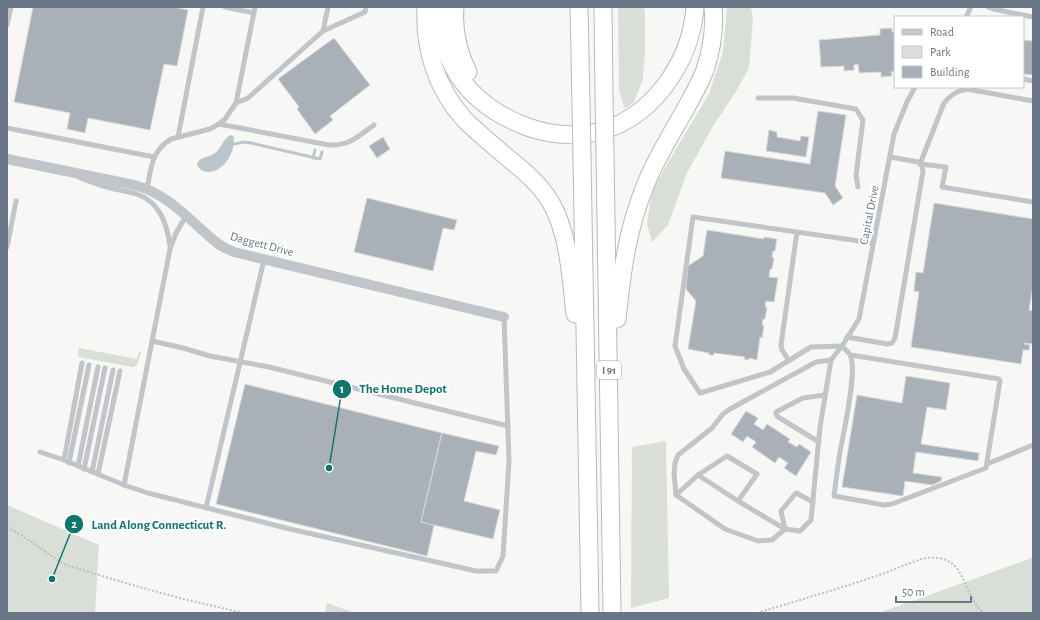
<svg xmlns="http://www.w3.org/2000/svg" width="1040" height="620" font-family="'Alegreya Sans',sans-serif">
<rect width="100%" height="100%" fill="#f7f8f5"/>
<g fill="#d9ded6">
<polygon points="618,7 644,7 645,15 645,50 643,79 634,102 625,109 619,91"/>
<polygon points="727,7 751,7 753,19 749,68 737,90 713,126 687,173 668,225 652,242 647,224 652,191 677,147 709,94 723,52"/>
<polygon points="79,348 137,359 139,352 140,351 141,352 137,365 134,367 132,367 79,357 78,356"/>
<polygon points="666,441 669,598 631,608 632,447"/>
<polygon points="7,505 99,545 95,613 7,613"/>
<polygon points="1033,557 1033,613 879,613 1029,559"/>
<polygon points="327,603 355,613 325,613"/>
</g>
<path fill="#bbc5ca" d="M231,135l3,2v1c1,15 -11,35 -27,34 -5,-1 -8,-3 -10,-7 2,-9 12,-7 18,-12 7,-5 8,-15 16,-18z"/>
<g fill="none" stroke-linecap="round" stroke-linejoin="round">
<g stroke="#bbc5ca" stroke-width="3">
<polyline points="234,144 244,142 251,143 320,159 322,152"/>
<polyline points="313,158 315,150"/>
</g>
</g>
<g fill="#aab0b7" stroke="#d9d9d7">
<polygon points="33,7 172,7 188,10 177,66 164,64 150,130 88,118 85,133 67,129 70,113 14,102"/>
<polygon points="892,28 892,32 895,32 895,71 891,72 892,76 881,77 881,72 859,73 858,64 854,65 854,70 844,71 844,66 821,67 819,40 880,35 880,29"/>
<polygon points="334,38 370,85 330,116 333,120 315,134 297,109 299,107 278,79"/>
<polygon points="1023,40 1033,41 1033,75 1023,74"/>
<polygon points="818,111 846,115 835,186 843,198 833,205 825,193 721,178 725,151 810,164"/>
<polygon points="769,130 777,132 777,137 800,141 801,136 809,137 806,157 766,151"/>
<polygon points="383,137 390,149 377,158 369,146"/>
<polygon points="367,198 457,220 454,230 443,228 433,271 354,252"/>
<polygon points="934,203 1033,219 1033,285 1029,310 1033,311 1033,344 1025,343 1024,344 1030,345 1029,350 1023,350 1021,364 911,347 919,292 914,291 916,272 923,273"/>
<polygon points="707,230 764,239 764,237 777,239 775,251 773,251 772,257 774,258 772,269 770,269 769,277 778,278 774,302 766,301 765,307 767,307 765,319 763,319 762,325 764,326 762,338 760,337 757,360 749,358 749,360 744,359 745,357 714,353 714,355 709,355 709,353 688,349 696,301 686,289 688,266 703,256"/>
<polygon points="906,376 950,383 946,410 927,407 921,444 979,453 978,461 916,452 913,473 942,477 941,481 932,485 905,481 903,496 842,487 857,395 902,403"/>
<polygon points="245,384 442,433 421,522 434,525 427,556 216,504"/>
<polygon points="746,411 758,418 754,424 763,430 767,424 790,439 788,442 797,447 799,444 811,452 796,476 784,468 788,463 779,457 775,463 752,447 756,442 747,436 743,442 731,434"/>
<polygon points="442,433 499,446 496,455 476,451 464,501 500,510 493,539 421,522"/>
</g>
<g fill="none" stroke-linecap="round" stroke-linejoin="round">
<defs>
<g id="motorway">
<path d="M426,7c-2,41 10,81 38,112 12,12 25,23 38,34 18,15 37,29 49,50 18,30 20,77 24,111"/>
<path d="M438,7c3,58 32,98 87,119 21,8 46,11 68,7 58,-12 98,-70 102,-126"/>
<path d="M455,7c-2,23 3,45 13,65"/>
<polyline points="579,7 581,103"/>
<polyline points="603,7 604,97"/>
<polyline points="605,153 612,613"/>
<polyline points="582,159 590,613"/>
<path d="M617,319c5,-47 10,-89 28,-133 11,-28 27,-53 41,-78 7,-13 14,-25 19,-38 7,-21 10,-42 8,-63"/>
</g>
</defs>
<use href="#motorway" stroke="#b6b9bc" stroke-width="19"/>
<g stroke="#bbbdc0" stroke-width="2" stroke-dasharray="2 2" stroke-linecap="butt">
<polyline points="7,527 26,538 53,557 66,565 132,585 184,599 243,613"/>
<path d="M757,613c39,-12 78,-23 116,-36 17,-5 32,-13 49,-18 7,-2 17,-2 24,1 20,8 20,40 38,53"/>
</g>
<g stroke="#c1c4c8" stroke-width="5">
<polyline points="225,7 254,13"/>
<polyline points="988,7 993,9 1033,17"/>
<polyline points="966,17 971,7"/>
<polyline points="7,25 11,7"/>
<polyline points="323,31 365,12 366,7"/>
<polyline points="1023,79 1033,81"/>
<polyline points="758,98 793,98 856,109 863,120 856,175 858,187"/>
<path d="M1033,101l-66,-12c-11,2 -16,6 -23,14l-24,61 26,3 -4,20 91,15"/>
<polyline points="236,103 248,98 323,31 328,7"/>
<path d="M219,124l110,21c21,1 29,-9 45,-20"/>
<polyline points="7,128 154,157"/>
<polyline points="178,137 203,7"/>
<path d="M80,178c9,3 18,7 27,9 10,3 20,4 30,7 23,8 30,30 33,52"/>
<path d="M147,189c4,-20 4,-38 24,-50l39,-10 9,-5 6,-5 11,-16 19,-96"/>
<polyline points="7,247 16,201"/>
<polyline points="847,337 887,344 892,343 895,338 923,171 922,166 918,162 890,157"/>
<polyline points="152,341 183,348 210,356 269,367 508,426"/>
<path d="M851,355l148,24 1,2 -14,87 -94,36 -8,1 -50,-9c2,-16 4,-33 7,-49 3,-17 17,-79 9,-92 -1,-3 -6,-6 -8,-9l-31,1 -41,25 -70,21 -16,-24 -9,-23 18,-129 180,26"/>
<polyline points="831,360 816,362 730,409 723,414 712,428 678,455 675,463 674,473 676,495 725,529 758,541 772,540 785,529 800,531 811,520 820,427 831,360 842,346 859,319 894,134 907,102 915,87"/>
<polyline points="789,361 782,350 781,345 797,232"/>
<polyline points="819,442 778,417 776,414 776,412 803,398 825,395"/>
<polyline points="40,452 64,460 124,485 148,493 290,529 476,571 496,571 503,556 509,461 504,317"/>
<polyline points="64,460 82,363"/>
<polyline points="69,463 89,365"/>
<polyline points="987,464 1033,445"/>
<polyline points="78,466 98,367"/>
<polyline points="84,469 105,368"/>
<polyline points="92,472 113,370"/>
<polyline points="98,474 120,371"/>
<polyline points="698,475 738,501"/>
<polyline points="124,485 170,249 176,233 186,216"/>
<polyline points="676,495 698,475 727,456 757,474 738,501 785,529"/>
<polyline points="206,508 264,260"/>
<polyline points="785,529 781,511 796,493 813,502"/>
</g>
<path stroke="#c1c4c8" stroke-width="10" d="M7,159l127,26c34,8 57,37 83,58l6,4 11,5 270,65"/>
<use href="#motorway" stroke="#fff" stroke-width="17"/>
<defs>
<g id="motorway-bridge">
<polyline points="604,97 605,153"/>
<polyline points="581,103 582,159"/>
</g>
</defs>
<use href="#motorway-bridge" stroke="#b6b9bc" stroke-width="19" stroke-linecap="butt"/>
<use href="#motorway-bridge" stroke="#fff" stroke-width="17"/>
</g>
<g text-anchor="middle" stroke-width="4" stroke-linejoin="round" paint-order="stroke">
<rect fill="#fff" stroke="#959faa" stroke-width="1" x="597" y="361" width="24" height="18" rx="3"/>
<g font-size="11" font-weight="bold" fill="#687685">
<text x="609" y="374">I 91</text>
</g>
<g font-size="12" fill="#687685" stroke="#fff">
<text transform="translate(869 215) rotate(-79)" y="4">Capital Drive</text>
<text transform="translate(262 244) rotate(15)" y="4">Daggett Drive</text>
</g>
</g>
<path fill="none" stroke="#0f766e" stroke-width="1.5" d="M329 468L342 389M52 579L74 524"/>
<g fill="#0f766e" stroke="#fff" stroke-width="1.5">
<circle cx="329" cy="468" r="4"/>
<circle cx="52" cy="579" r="4"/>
<circle cx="342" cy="389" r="10"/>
<circle cx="74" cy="524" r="10"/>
</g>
<g font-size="12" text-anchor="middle" font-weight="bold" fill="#fff">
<text x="342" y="393">1</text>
<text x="74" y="528">2</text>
</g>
<g font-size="13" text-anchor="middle" font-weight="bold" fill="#0f766e" stroke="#fff" stroke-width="4" stroke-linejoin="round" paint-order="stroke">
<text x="403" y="393">The Home Depot</text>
<text x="159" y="529">Land Along Connecticut R.</text>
</g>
<rect width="1040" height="620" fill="none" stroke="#687685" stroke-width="16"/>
<rect x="894" y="16" width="130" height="72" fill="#ffffff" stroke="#c3c8ce"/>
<rect x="902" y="29" width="20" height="6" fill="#c1c4c8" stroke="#c3c8ce"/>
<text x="930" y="36" font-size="12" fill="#687685">Road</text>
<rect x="902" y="46" width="20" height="12" fill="#d9ded6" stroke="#c3c8ce"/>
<text x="930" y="56" font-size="12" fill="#687685">Park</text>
<rect x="902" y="66" width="20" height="12" fill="#aab0b7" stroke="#c3c8ce"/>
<text x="930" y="76" font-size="12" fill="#687685">Building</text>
<path d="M896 596v6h75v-6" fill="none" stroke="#687685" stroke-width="2"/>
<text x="902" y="596" font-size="12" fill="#687685" stroke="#ffffff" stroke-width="3" paint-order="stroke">50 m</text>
</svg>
